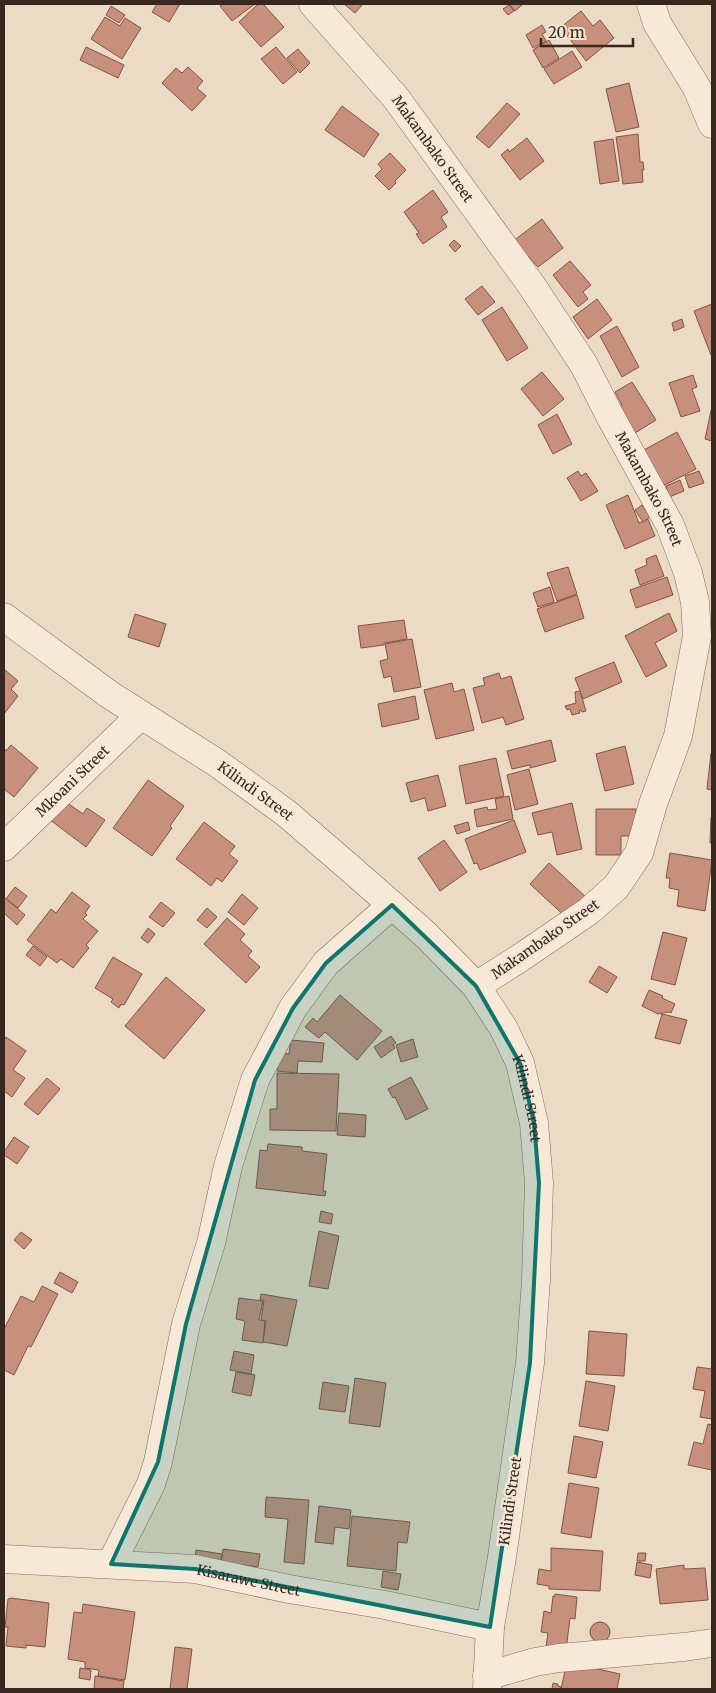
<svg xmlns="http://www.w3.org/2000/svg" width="716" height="1693" font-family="Merriweather,serif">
<rect width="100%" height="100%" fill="#ebdac4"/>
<g fill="#c7907c" stroke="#835343">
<polygon points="157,4 180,4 169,22 152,12"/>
<polygon points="223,4 255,4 232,21 220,6"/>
<polygon points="258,4 263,4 284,27 261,47 239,22"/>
<polygon points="344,4 363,4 355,13"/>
<polygon points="509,4 520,4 522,5 515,11"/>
<polygon points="509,5 514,11 508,15 503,9"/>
<polygon points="111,6 125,15 119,23 106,15"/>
<polygon points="581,11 593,26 600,20 614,38 586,61 561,27"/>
<polygon points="105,17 120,26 125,18 141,28 122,59 91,39"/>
<polygon points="542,25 546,32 542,34 546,41 533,48 526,35"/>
<polygon points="549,40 559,58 543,68 533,50"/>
<polygon points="86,47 124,65 118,78 80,60"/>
<polygon points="276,47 297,72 283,84 261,59"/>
<polygon points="298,49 310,63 300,73 287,58"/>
<polygon points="572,51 582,67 554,84 544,69"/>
<polygon points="188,67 203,81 197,88 206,96 192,111 162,83 176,68 182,73"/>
<polygon points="629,83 639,127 616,132 606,89"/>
<polygon points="507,103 520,114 489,148 476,137"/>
<polygon points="342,106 379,134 364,157 325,130"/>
<polygon points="638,134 640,162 643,162 644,170 642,170 643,182 623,184 616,137"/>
<polygon points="527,138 544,161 520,180 501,155 508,149 509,152"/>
<polygon points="613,139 619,181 600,184 594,142"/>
<polygon points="390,153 406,170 395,181 396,183 389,190 375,176 382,169 378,164"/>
<polygon points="433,190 448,212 441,217 447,227 423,244 416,234 419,233 404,212"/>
<polygon points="542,219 563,248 538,267 528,256 525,258 512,242"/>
<polygon points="454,240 461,246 455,252 449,245"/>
<polygon points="570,261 591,285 583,292 588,299 578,307 553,275"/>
<polygon points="482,286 495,302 478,315 465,299"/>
<polygon points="597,299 612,320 588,339 573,317"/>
<polygon points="712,304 712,354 711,355 694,311"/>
<polygon points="502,307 528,348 507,361 482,320"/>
<polygon points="682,319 684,327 674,331 672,323"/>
<polygon points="617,326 639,367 622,377 600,336"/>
<polygon points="542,372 564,399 543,416 521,389"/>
<polygon points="693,375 697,387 692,389 700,411 681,417 669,383"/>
<polygon points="632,382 656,420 635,433 619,407 622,405 615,392"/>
<polygon points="712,406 712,441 705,439"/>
<polygon points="557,414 572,444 553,454 538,425"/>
<polygon points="677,432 696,469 657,489 642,451"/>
<polygon points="578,471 581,476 586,473 598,491 581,501 567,478"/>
<polygon points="699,471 704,483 689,488 685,476"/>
<polygon points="680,480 684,491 669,497 666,486"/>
<polygon points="628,495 639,523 648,519 655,536 625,549 606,505"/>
<polygon points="642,505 650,517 643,522 635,510"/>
<polygon points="656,555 664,576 640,585 635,570 647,565 646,559"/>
<polygon points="568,567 577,594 557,601 547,573"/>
<polygon points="667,577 673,595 636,608 630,590"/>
<polygon points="550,587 554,602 538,607 533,593"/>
<polygon points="577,595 584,618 545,632 537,609"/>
<polygon points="669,613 677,631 655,643 667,666 646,677 625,636"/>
<polygon points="135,614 166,624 159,647 128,637"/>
<polygon points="404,620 407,639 384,643 384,645 361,648 358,626"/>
<polygon points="412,639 421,687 394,692 391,676 384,678 380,661 388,659 385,644"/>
<polygon points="614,662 622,682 583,699 575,678"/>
<polygon points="4,669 18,681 11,689 18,696 4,714"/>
<polygon points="499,673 501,679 511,676 524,719 506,725 503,717 482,723 473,688 485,685 483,678"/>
<polygon points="452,683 454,692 464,689 474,730 436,739 424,690"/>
<polygon points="580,691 586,711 582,712 581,710 579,711 580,713 572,715 570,709 567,710 565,706 576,703 575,692"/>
<polygon points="415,696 419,719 382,727 378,704"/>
<polygon points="551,740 556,761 530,768 530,765 512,769 507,751"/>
<polygon points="11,745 38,768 14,797 4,789 4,748 6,751"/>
<polygon points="625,746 634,784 605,791 596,754"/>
<polygon points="711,753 712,754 712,790 707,789"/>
<polygon points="496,758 504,796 466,804 459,766"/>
<polygon points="529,769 538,804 515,810 507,775"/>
<polygon points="438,775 446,806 428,811 425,798 411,802 406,783"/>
<polygon points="148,780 184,806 170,826 172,828 152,856 113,828"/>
<polygon points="509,796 513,819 477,827 474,810 487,807 488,810 497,809 495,799"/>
<polygon points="63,800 83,814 87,808 105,820 86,847 49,819"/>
<polygon points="572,803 582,849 557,855 552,832 538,835 532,813"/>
<polygon points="596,809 636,809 636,836 621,836 621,855 596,855"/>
<polygon points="711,817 712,817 712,843 710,843"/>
<polygon points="514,820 526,852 480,870 477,863 474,864 465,839"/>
<polygon points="204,822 235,846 229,854 238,861 222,882 217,878 211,886 176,859"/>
<polygon points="468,822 470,830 457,834 454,826"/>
<polygon points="444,840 467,872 440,891 418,858"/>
<polygon points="670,853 712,860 705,911 677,906 679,890 669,888 670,878 666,878"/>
<polygon points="549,863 588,899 569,920 530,884"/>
<polygon points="15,887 27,896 18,908 6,899"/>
<polygon points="72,892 90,906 85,913 87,915 83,919 98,931 86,945 89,948 73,968 61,959 57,963 27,940 51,909 56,913"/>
<polygon points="242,894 258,908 244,925 228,912"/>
<polygon points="4,897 25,915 17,925 4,913"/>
<polygon points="161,902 175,913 163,927 149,917"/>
<polygon points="207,908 217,917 207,928 197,920"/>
<polygon points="227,918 245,934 240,940 252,951 248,956 260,967 246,983 204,944"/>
<polygon points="148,928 155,934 148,943 141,938"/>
<polygon points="663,932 687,938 675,985 651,979"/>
<polygon points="33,946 47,957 40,966 26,955"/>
<polygon points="113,957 142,974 124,1005 121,1004 119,1008 111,1002 113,999 95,988"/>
<polygon points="599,966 617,977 607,993 589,982"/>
<polygon points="166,977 205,1010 164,1059 125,1026"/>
<polygon points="649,990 663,996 662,998 675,1004 671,1013 669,1012 658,1014 642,1006"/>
<polygon points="340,995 382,1031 357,1060 325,1032 319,1038 305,1027 313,1018 317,1022"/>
<polygon points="662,1014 687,1020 680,1044 655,1038"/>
<polygon points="391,1036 396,1043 393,1045 395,1048 381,1058 374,1047"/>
<polygon points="6,1037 26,1051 13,1070 25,1078 12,1097 4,1091 4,1040"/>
<polygon points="413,1039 418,1057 401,1062 396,1045"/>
<polygon points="291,1040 324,1043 322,1062 298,1061 297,1073 277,1071 279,1053 289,1054"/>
<polygon points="277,1073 339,1074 336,1131 270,1130 270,1109 277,1109"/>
<polygon points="411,1077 428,1109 406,1120 395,1097 393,1098 388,1089"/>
<polygon points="47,1078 60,1089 38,1115 24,1104"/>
<polygon points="339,1113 366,1115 365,1137 337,1135"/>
<polygon points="14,1137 29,1147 17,1164 4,1155 4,1152"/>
<polygon points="268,1144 302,1147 302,1151 327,1154 323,1191 326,1191 325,1196 256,1188 260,1150 267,1151"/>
<polygon points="321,1211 333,1214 331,1224 319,1222"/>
<polygon points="319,1231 339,1236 328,1289 309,1286"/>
<polygon points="21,1232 32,1240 24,1249 14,1240"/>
<polygon points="60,1272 78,1282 72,1293 54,1283"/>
<polygon points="42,1286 58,1294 31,1347 28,1346 14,1375 4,1370 4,1329 21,1296 34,1302"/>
<polygon points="261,1294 297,1300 287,1346 263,1342 266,1321 261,1320 264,1300 260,1300"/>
<polygon points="239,1298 263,1301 259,1320 265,1321 263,1343 242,1340 245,1321 236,1319"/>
<polygon points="589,1331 627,1334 624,1376 586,1374"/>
<polygon points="234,1351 254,1355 251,1374 230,1370"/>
<polygon points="697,1367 712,1369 712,1419 700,1417 705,1391 693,1389"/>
<polygon points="236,1372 255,1375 251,1396 232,1392"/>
<polygon points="355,1378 386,1383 380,1427 349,1423"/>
<polygon points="586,1381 615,1386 608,1431 579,1426"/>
<polygon points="323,1382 349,1386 345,1412 319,1409"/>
<polygon points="708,1424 712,1425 712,1470 688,1465 694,1442 703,1444"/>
<polygon points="574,1436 603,1442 596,1478 568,1473"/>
<polygon points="569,1483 599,1488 591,1538 561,1533"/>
<polygon points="266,1497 309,1500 304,1564 284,1562 288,1519 265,1517"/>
<polygon points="319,1506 351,1510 349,1529 335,1527 333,1544 315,1542"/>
<polygon points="352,1516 410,1522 407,1543 398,1542 396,1571 347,1566"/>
<polygon points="551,1548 603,1551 600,1591 549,1589 549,1586 537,1584 539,1569 551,1571"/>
<polygon points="223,1549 260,1554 258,1567 221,1562"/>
<polygon points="196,1550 222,1554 220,1563 195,1559"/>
<polygon points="638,1553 646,1553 645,1561 637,1561"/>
<polygon points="637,1562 652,1565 650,1578 635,1575"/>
<polygon points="684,1565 684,1569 705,1568 708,1600 660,1604 656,1569"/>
<polygon points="383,1571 401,1574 398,1590 381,1587"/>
<polygon points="555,1594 577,1597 575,1619 570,1618 566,1650 546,1647 548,1633 541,1632 544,1611 551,1613 553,1596 555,1596"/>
<polygon points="11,1598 49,1603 45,1647 26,1645 26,1648 6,1646 8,1627 5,1627 8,1599"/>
<polygon points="83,1604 135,1612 125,1680 98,1676 99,1670 85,1668 85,1662 68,1659 74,1612 82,1613"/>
<circle cx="600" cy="1632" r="10"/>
<polygon points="175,1647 192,1649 187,1689 170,1689"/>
<polygon points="567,1662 620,1674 617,1689 561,1689"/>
<polygon points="80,1668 91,1670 90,1680 79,1678"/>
<polygon points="95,1676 124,1681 123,1689 94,1689"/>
<polygon points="553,1683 558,1684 558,1686 561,1687 561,1689 550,1689 552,1689"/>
</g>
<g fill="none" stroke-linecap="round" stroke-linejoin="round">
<defs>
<g id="minor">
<path id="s1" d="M313,4l83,94 136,188 52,79 25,49 61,111 18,48 7,29 2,34 -19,100 -25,68 -14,49 -23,34 -27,24 -69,47 -44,28"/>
<polyline points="651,4 657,23 697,88 712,124"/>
<path id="s2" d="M4,617l106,78 107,68 69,50 65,56 75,66 50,51 28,43 16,34 14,60 5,60 -3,97 -6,83 -28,194 -12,70 -3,62"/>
<path id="s3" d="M4,847l137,-132"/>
<path id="s4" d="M4,1559l191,10 94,20 96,16 105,22"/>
<polyline points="111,1564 151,1484 158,1462 186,1324 211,1243 228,1166 255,1080 293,1008 326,963 392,905"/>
<polyline points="487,1676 535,1662 559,1658 684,1647 712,1643"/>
</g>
</defs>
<use href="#minor" stroke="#856c5c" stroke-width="29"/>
<use href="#minor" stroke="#f7e9d7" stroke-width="28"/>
</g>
<path fill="#0f766e" fill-opacity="0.2" stroke="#0f766e" stroke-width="4" stroke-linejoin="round" d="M392,905l84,81 44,77 14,60 5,60 -9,180 -40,264 -295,-58 -84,-5 47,-102 28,-138 69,-244 38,-72 33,-45z"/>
<g text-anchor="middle" stroke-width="5" stroke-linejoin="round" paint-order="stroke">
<g font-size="14" fill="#36271f" stroke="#f3e5d4">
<text dy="5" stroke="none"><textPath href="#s1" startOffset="188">Makambako Street</textPath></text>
<text dy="5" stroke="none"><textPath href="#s1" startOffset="592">Makambako Street</textPath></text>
<text dy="5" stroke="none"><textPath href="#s3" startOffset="95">Mkoani Street</textPath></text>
<text dy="5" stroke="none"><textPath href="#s2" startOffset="306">Kilindi Street</textPath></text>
<text transform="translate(545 939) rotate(-35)" y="5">Makambako Street</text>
<text dy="5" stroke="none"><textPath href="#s2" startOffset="726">Kilindi Street</textPath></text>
<text transform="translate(510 1501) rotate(-82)" y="5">Kilindi Street</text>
<text dy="5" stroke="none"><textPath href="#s4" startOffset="246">Kisarawe Street</textPath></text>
</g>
</g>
<rect width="716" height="1693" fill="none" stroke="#36271f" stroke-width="10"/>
<path d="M541 38v8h92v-8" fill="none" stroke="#36271f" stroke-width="2.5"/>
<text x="548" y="38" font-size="15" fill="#36271f" stroke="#f3e5d4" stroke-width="4" paint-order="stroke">20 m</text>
</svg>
